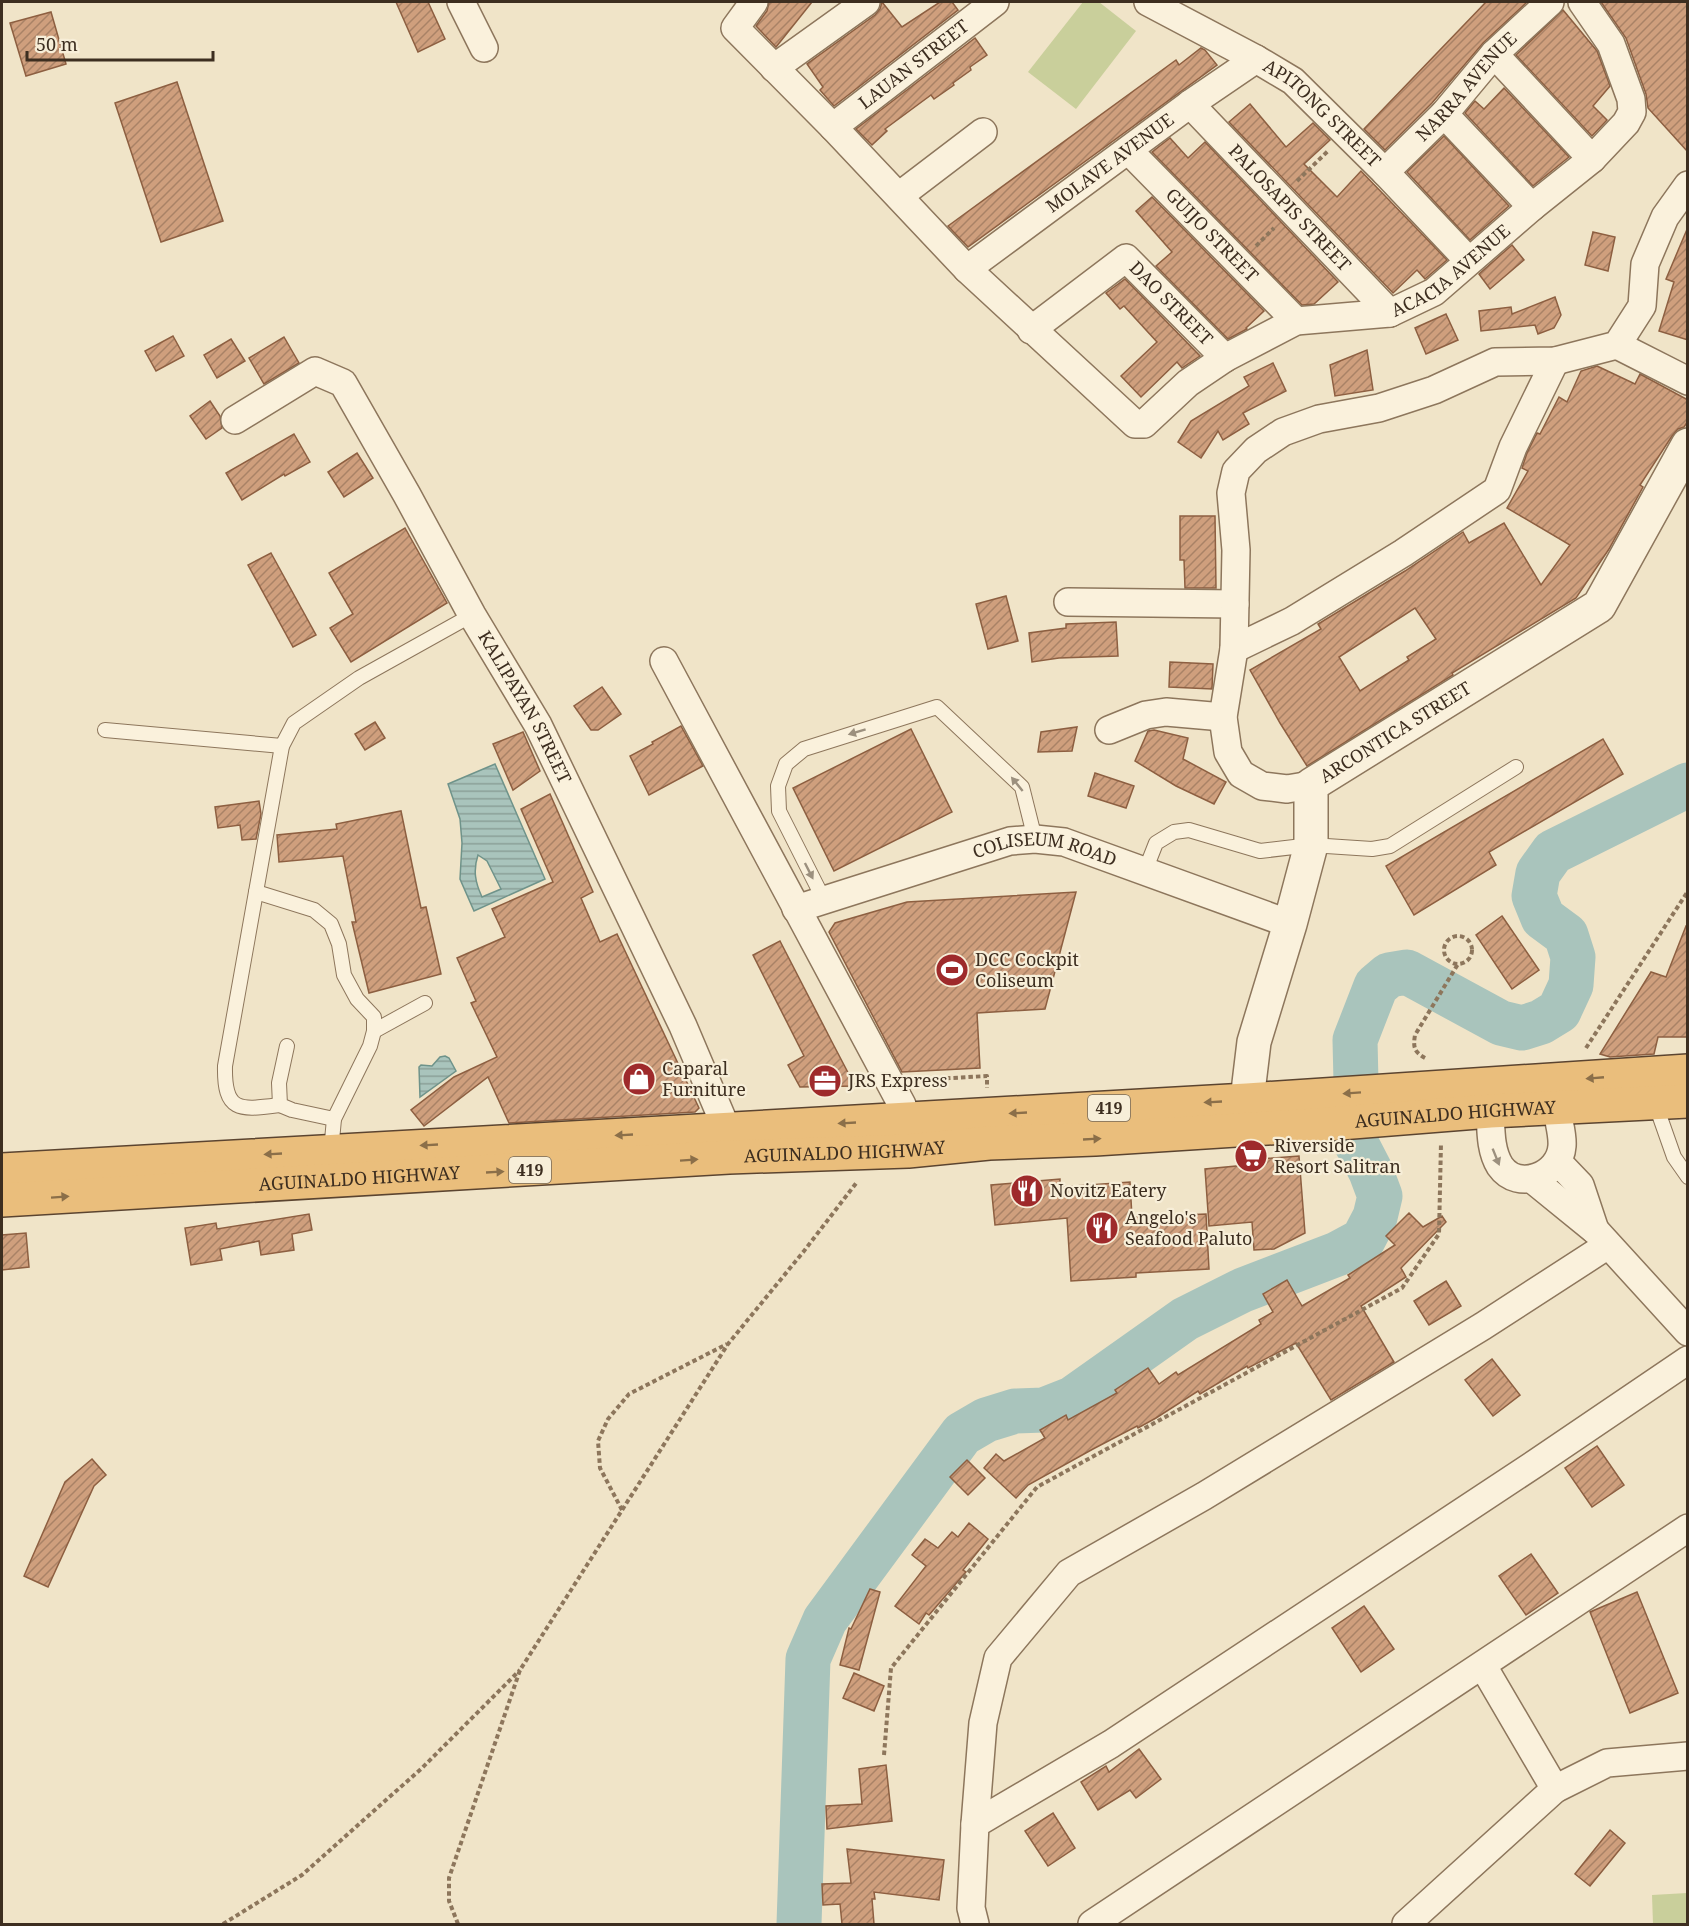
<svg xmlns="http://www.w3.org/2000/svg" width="1689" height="1926" font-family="'Noto Serif',serif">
<defs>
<pattern id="water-rules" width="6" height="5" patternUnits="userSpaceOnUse" patternTransform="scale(1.5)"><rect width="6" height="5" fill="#a9c4bc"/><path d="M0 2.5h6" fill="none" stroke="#8ba098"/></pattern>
<pattern id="building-hatch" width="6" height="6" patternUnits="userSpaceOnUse" patternTransform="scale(1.5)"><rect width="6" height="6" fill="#cf9f7d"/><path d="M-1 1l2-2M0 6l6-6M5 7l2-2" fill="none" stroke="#a98266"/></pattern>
</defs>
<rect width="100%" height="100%" fill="#f0e4c8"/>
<g fill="#c9cf9b">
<polygon points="1083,2 1099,2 1136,31 1076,109 1028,72"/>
<polygon points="1687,1893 1687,1924 1653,1924 1652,1895"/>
</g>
<g fill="url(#water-rules)" stroke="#6f938a" stroke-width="1.5" fill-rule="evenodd">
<path d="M495,764l50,115 -71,32 -14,-32 2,-36 -2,-24 -12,-35zM478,855l9,6 14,28 -19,8c-7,-15 -9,-27 -4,-42z"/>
<polygon points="445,1056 449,1058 456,1071 420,1097 419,1067 421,1065 432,1066 440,1057"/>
</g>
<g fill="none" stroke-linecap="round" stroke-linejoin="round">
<g stroke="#a9c4bc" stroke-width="45">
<polyline points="1356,1082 1355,1040 1376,986 1389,975 1407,972 1501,1023 1522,1028 1541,1022 1559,1011 1571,985 1573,957 1566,935 1543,918 1534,896 1538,873 1553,852 1688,785"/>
<polyline points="799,1924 808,1659 825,1620 962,1434 986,1420 1015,1411 1044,1410 1072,1399 1185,1319 1243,1290 1337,1254 1363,1240 1375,1217 1380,1196 1371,1172 1356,1143"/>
</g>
</g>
<g fill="url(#building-hatch)" stroke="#8d5f41" stroke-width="1.5" fill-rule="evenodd">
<polygon points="396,2 428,2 445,39 418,52"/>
<polygon points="769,2 812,2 776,47 756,26 767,11"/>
<polygon points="882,2 902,27 940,2 952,2 958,10 834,106 820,90 823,87 807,64 875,15 880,9"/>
<polygon points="1486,2 1527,2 1483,43 1432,103 1385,150 1364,129"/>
<polygon points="1601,2 1688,2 1688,152 1648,108 1646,94 1626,38"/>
<polygon points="1563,10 1597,51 1610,86 1593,106 1607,120 1592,136 1516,55"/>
<polygon points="51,12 66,64 26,76 10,23"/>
<polygon points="975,38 987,55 970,67 971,70 953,83 954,85 934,99 931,95 885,129 887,131 872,145 856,129"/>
<polygon points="1201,48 1205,50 1217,65 968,247 948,226 1176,60 1179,65"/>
<polygon points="177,82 223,221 161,242 115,103"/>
<polygon points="1504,88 1569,157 1533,186 1465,113 1475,101 1484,109"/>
<polygon points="1250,104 1286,147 1313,123 1330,140 1304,164 1337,197 1361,171 1447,260 1425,279 1417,270 1393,293 1229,122"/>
<polygon points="1444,136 1509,206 1470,240 1407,172"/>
<polygon points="1170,138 1188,158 1205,142 1338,282 1314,304 1302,305 1152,152"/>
<polygon points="1152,197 1264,311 1246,328 1247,329 1228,339 1156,266 1172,252 1136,211"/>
<polygon points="1688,227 1688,340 1659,331 1674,282 1666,279"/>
<polygon points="1593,232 1615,237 1608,271 1585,265"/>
<polygon points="1512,245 1524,260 1490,289 1479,274"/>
<polygon points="1125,279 1200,356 1182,368 1177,362 1141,397 1121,376 1157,342 1124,306 1120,309 1106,293"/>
<polygon points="1555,297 1561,315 1554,328 1538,334 1535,325 1481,331 1479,311 1511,307 1512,314"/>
<polygon points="1446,314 1458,340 1426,354 1415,328"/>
<polygon points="173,336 184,356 156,371 145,351"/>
<polygon points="284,337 299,363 264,384 249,358"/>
<polygon points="231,339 245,361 217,378 204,355"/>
<polygon points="1367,350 1373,390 1335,396 1330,365"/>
<polygon points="1273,363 1286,391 1243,413 1249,424 1223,440 1218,431 1201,458 1178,442 1191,421 1249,386 1244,377"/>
<path d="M1597,366l38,18 5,-10 48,26v21l-4,6 -6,2 -6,7 -32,49 3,2 -34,62 -33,49 -124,75 1,2 -146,91 -27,-43 -30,-53 71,-41 -3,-5 87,-53 58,-39 6,11 35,-20 37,62 29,-40 -63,-37 21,-37 -6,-3 5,-15 10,-20 3,1 19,-37 8,5 14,-31zM1415,608l21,31 -29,18 2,3 -49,31 -21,-34z"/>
<polygon points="210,401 220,416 222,428 206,439 190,416"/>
<polygon points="294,434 310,462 285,476 284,474 242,500 226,473"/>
<polygon points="357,453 373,478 344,497 328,472"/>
<polygon points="1180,516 1215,516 1216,588 1185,588 1184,560 1180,560"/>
<polygon points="405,528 447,603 351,662 330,628 353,614 329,573"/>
<polygon points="271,553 316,635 293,647 248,565"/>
<polygon points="1006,596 1018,641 988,649 976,604"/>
<polygon points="1116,622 1118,656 1059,658 1032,662 1029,633 1066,628 1066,624"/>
<polygon points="1170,662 1213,664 1212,689 1169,687"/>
<polygon points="602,687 621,714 598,730 591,730 574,706"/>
<polygon points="375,722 385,738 365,750 355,734"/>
<polygon points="681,726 703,766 649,795 630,756 653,744 652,742"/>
<polygon points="1077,727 1072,751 1038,752 1041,732"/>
<polygon points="911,729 952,812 834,871 793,788"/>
<polygon points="1154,730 1188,738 1183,759 1226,782 1214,804 1176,786 1135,761 1148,731"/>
<polygon points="523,732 540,771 513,790 493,744"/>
<polygon points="1603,739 1623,774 1489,852 1496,865 1414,915 1386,866"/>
<polygon points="1095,773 1134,786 1126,808 1088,796"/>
<polygon points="550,794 593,892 581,898 600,942 617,934 699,1108 695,1112 509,1123 488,1077 424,1126 411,1110 454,1077 497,1057 471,1003 476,1001 457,958 505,937 492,909 553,882 521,809"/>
<polygon points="259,801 261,814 256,839 242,840 240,825 218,828 215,807"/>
<polygon points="401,811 421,908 426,907 441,974 369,993 352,922 356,922 343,856 279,862 277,835 337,829 336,824"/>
<polygon points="1076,892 1045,1009 977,1013 980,1068 902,1072 829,932 835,923 907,902"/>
<polygon points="1502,916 1539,970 1512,989 1476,935"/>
<polygon points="1686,926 1688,927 1688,1037 1658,1037 1654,1054 1610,1057 1600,1054 1651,972 1666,977"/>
<polygon points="780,941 832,1042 855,1086 800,1087 788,1065 804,1056 753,955"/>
<polygon points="1299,1156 1305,1233 1274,1249 1254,1250 1252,1222 1209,1226 1205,1169 1247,1165 1247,1160"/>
<polygon points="1060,1179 1060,1187 1130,1182 1132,1217 1206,1214 1209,1269 1136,1273 1136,1277 1071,1281 1067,1218 995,1225 991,1185"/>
<polygon points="1409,1213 1423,1227 1442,1216 1446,1222 1401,1268 1406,1277 1361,1306 1394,1362 1331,1400 1296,1343 1248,1368 1247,1366 1200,1394 1198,1391 1156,1418 1138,1428 1137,1426 1093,1449 1028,1485 1016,1498 984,1468 996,1454 1004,1461 1045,1438 1040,1430 1066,1415 1068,1420 1117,1393 1115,1390 1148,1368 1159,1384 1176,1372 1178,1375 1261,1324 1259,1320 1273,1312 1263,1294 1287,1280 1302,1306 1350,1278 1348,1275 1395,1245 1386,1236"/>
<polygon points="309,1214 312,1230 292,1234 294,1250 261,1255 259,1241 220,1249 222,1260 191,1265 185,1228 216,1223 217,1229"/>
<polygon points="26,1233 29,1267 2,1270 2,1235"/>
<polygon points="1446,1281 1461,1306 1429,1325 1414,1301"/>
<polygon points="1492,1359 1520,1395 1493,1416 1465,1380"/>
<polygon points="1597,1446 1624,1485 1592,1507 1565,1468"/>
<polygon points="92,1459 106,1475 94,1486 48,1587 24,1576 65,1482"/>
<polygon points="967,1460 985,1478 968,1495 950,1477"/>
<polygon points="969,1523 988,1539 963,1570 966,1572 929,1615 926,1613 919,1624 895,1606 926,1566 912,1555 925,1539 938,1548 952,1532 958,1537"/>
<polygon points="1531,1554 1558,1593 1526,1615 1499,1576"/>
<polygon points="870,1589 880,1592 859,1670 840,1665 849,1628 851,1629"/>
<polygon points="1637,1592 1678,1693 1630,1713 1590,1612"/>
<polygon points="1364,1606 1394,1649 1361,1672 1332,1628"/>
<polygon points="854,1673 884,1686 874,1711 843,1698"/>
<polygon points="1139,1749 1161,1779 1136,1798 1130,1790 1098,1810 1081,1782 1106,1766 1109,1772"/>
<polygon points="886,1765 892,1821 827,1829 826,1806 862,1804 859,1769"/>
<polygon points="1053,1813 1075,1848 1048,1866 1025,1831"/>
<polygon points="1610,1830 1625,1843 1590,1886 1575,1874"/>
<polygon points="847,1849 944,1860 939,1900 874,1892 875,1899 872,1899 874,1924 842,1924 840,1904 823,1905 822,1884 851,1883"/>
</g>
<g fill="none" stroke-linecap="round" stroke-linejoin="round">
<defs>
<g id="service">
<polyline points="105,730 282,746"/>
<polyline points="1145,871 1156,843 1174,832 1189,830 1260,851 1311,845 1372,849 1390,846 1516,767"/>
<polyline points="256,892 314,910 331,924 339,944 344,975 357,999 374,1017 374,1031 370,1046 334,1119 331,1151"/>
<polyline points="824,900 779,811 778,786 786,764 804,749 937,707 1022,787 1035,839"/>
<polyline points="374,1031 425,1003"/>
<polyline points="287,1046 279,1083 280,1105 292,1110 334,1119"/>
<polyline points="1655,1103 1674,1157 1688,1177"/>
<path d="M280,1105c-40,5 -56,8 -55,-39l57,-320 12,-23 65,-45 113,-63"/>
</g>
<g id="minor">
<polyline points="461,2 484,48"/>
<path id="s1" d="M754,2l-19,26 98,99 134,142 168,155h9l44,-41 37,-25 71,-37 94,-8 44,-21 98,-85 60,-48 34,-36 6,-11 -1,-13 -20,-55 -29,-42"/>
<path id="s2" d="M1148,2l108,57 37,22 92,91 84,89"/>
<polyline points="1494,54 1592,159"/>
<polyline points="774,68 866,2"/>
<path id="s3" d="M1190,104l200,209"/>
<polyline points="1444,114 1532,207"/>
<path id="s4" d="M833,127l162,-125"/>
<path id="s5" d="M1129,151l167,170"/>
<path id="s6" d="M1385,172l59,-58 50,-60 56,-52"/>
<polyline points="899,196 983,132"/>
<path id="s7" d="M967,269l223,-165 66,-45"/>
<path id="s8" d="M1031,330l95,-72 99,100"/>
<polyline points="1617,345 1688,381"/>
<path id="s9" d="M235,420l80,-49 28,12 64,112 65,120 66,110 145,301 39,92 5,31"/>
<polyline points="1068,602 1235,604"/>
<polyline points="1234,649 1292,621 1403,553 1497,490 1513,447 1555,361"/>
<polyline points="664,661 902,1105 907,1140"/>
<polyline points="1109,730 1146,715 1166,712 1223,717"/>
<polyline points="1311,785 1287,789 1262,786 1241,774 1228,752 1223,717 1234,649 1236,550 1231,493 1236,471 1256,450 1283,432 1319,419 1379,408 1434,390 1495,362 1555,361 1617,345 1642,306 1645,264 1665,217 1688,185"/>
<path id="s10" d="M796,909l214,-68 25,-2 29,3 226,82"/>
<path d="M1490,1111c1,18 0,39 10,55 18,26 60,10 62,-20 1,-12 -4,-26 -5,-37"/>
<polyline points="1558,1162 1580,1185 1595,1230"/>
<polyline points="1532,1179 1596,1231 1688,1332"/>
<polyline points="1483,1666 1555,1789"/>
<polyline points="975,1824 983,1723 998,1658 1069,1573 1204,1496 1483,1326 1608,1245"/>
<polyline points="975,1924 971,1908 975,1824 1111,1744 1536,1463 1688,1360"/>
<polyline points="1092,1924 1688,1528"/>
<polyline points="1406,1924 1555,1789 1607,1763 1688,1756"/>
</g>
<g id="tertiary">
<path id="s11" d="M1247,1100l7,-58 36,-118 21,-79v-60l288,-179 89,-161"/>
</g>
<g id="trunk">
<polyline points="2,1170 1247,1100 1688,1071"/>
<path id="s12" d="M2,1200l727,-43 179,-6 81,-8 106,-4 220,-14 175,-14 198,-10"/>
</g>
</defs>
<use href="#service" stroke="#8d765c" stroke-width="16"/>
<use href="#minor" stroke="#8d765c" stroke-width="30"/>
<use href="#tertiary" stroke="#8d765c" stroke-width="36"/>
<use href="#trunk" stroke="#5b4430" stroke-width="36"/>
<g stroke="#8d765c" stroke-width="4" stroke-dasharray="4.5 3" stroke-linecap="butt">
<polyline points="1297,181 1328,151"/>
<polyline points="1256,246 1274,228"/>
<circle cx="1458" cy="950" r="14"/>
<polyline points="1586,1048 1688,891"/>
<path d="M1425,1058c-11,-6 -12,-11 -10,-23l43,-71"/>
<polyline points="916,1080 987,1076 987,1088"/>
<polyline points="622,1510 600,1468 598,1441 608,1419 629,1394 727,1344"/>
<polyline points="884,1755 891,1668 1037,1487 1402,1288 1439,1234 1441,1143"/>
<polyline points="223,1924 302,1875 422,1768 520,1670"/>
<polyline points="458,1924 449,1901 449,1878 520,1670 728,1344 804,1251 857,1182"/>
</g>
<use href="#service" stroke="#faf1dc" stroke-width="14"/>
<use href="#minor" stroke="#faf1dc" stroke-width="27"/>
<use href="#tertiary" stroke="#faf1dc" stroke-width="33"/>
<use href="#trunk" stroke="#eabe7c" stroke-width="33"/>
</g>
<defs><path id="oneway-solid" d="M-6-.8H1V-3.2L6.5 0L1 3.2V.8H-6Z" transform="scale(1.5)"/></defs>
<g fill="#9c907e">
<use href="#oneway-solid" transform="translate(857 732) rotate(163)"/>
<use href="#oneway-solid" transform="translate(1017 784) rotate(-129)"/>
<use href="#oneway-solid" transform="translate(809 871) rotate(63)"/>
<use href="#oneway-solid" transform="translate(1496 1157) rotate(68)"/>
</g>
<g fill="#8b6f49">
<use href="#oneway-solid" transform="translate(1595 1078) rotate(175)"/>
<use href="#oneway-solid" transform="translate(1352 1093) rotate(176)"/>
<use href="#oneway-solid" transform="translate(1213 1102) rotate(177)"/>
<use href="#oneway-solid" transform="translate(1018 1113) rotate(177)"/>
<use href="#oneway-solid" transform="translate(847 1123) rotate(177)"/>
<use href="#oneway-solid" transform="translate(624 1135) rotate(177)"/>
<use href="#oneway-solid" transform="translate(1092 1139) rotate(-3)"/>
<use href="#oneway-solid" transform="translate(429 1145) rotate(177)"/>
<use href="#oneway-solid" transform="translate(273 1154) rotate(177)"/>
<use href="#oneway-solid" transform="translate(689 1160) rotate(-4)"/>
<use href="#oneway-solid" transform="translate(495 1172) rotate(-3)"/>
<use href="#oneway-solid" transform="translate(60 1197) rotate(-4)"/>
</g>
<defs>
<symbol id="stadium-disc" viewBox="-11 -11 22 22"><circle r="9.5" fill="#9e2a2b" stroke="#f7eed8"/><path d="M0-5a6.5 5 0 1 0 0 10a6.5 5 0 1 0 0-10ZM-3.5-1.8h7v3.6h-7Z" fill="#fff"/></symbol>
<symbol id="shop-disc" viewBox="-11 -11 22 22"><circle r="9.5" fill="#9e2a2b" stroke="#f7eed8"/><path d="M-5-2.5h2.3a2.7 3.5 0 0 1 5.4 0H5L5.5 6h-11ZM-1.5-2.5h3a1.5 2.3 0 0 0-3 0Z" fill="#fff"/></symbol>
<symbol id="office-disc" viewBox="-11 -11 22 22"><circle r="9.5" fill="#9e2a2b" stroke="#f7eed8"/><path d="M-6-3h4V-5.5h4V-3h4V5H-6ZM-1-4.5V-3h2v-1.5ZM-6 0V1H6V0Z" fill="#fff"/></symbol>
<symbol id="supermarket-disc" viewBox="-11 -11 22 22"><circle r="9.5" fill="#9e2a2b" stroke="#f7eed8"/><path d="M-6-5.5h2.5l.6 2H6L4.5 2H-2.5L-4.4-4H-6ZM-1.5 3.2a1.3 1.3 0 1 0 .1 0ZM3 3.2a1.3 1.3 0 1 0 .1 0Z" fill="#fff"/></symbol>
<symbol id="restaurant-disc" viewBox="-11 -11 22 22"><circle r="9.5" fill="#9e2a2b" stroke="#f7eed8"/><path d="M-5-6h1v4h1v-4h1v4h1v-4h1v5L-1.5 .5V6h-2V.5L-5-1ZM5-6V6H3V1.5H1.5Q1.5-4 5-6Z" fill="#fff"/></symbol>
</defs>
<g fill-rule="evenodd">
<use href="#stadium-disc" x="933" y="951" width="38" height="38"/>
<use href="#shop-disc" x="620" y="1060" width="38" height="38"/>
<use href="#office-disc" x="806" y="1062" width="38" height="38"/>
<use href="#supermarket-disc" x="1232" y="1137" width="38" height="38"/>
<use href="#restaurant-disc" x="1008" y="1172" width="38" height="38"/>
<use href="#restaurant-disc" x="1083" y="1209" width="38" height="38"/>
</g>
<g text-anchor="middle" stroke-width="4.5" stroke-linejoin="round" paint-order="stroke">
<g fill="#f7eed8" stroke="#756857" stroke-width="1.5">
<rect x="1088" y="1095" width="42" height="26" rx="4.5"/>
<rect x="509" y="1157" width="42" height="26" rx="4.5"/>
</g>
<g font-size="16" font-weight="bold" fill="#3d2e20">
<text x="1109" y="1114">419</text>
<text x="530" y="1176">419</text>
</g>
<g font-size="18" fill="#3d2e20" stroke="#f7eed8">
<text dy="6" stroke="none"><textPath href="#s4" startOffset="102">LAUAN STREET</textPath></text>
<text dy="6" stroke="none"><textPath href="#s6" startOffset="118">NARRA AVENUE</textPath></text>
<text dy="6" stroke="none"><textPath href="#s2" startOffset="208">APITONG STREET</textPath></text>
<text dy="6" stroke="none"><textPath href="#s7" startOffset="178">MOLAVE AVENUE</textPath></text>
<text dy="6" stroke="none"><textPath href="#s3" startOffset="144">PALOSAPIS STREET</textPath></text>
<text dy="6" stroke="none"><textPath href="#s5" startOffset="118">GUIJO STREET</textPath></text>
<text dy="6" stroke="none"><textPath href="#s1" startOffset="958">ACACIA AVENUE</textPath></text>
<text dy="6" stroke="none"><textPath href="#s8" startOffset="183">DAO STREET</textPath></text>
<text dy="6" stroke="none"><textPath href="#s9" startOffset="496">KALIPAYAN STREET</textPath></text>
<text dy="6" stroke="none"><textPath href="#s11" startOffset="423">ARCONTICA STREET</textPath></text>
<text dy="6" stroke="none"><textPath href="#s10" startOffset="260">COLISEUM ROAD</textPath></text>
<text dy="6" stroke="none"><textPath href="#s12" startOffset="1456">AGUINALDO HIGHWAY</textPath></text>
<text dy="6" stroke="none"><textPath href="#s12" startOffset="844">AGUINALDO HIGHWAY</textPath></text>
<text dy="6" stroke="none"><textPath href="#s12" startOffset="358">AGUINALDO HIGHWAY</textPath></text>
</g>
<g font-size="18" fill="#3d2e20" stroke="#f7eed8" text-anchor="start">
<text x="975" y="966">DCC Cockpit<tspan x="975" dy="21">Coliseum</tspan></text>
<text x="662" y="1075">Caparal<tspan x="662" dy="21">Furniture</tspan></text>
<text x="848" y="1087">JRS Express</text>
<text x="1274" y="1152">Riverside<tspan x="1274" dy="21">Resort Salitran</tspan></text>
<text x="1050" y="1197">Novitz Eatery</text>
<text x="1125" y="1224">Angelo's<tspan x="1125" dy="21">Seafood Paluto</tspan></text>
</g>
</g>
<rect width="1689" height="1926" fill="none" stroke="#3d2e20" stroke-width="6"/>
<path d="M27 51v9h186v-9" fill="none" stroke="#3d2e20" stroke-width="3"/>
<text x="36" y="51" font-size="18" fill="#3d2e20" stroke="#f7eed8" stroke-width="4.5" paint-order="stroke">50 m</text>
</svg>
